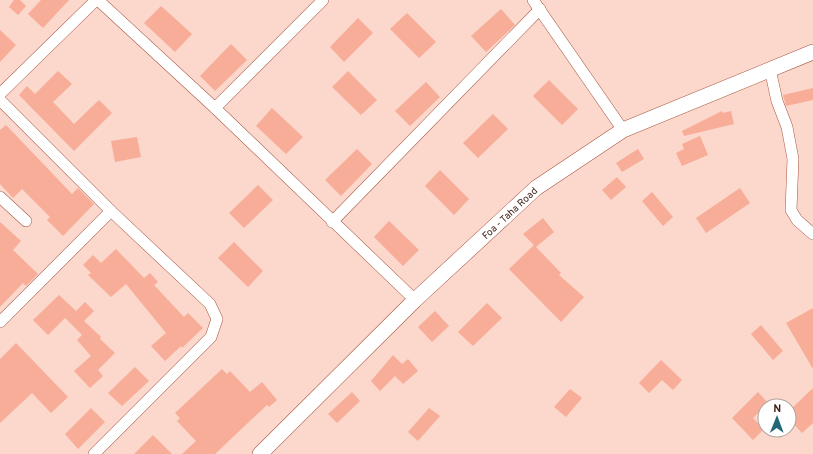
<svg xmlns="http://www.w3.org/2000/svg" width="813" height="454" font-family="Overpass,sans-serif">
<rect width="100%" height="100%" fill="#fcd7cc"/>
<g fill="#f7ad97">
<polygon points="14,0 20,0 26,6 18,15 9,7"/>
<polygon points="41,0 69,0 43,28 28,14"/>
<polygon points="161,6 192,34 175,52 144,23"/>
<polygon points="501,9 515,25 486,52 471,36"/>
<polygon points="407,13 436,42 419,58 390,29"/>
<polygon points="358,18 373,33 344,62 330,47"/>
<polygon points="0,30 16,45 0,62"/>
<polygon points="231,44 247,60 215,91 200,76"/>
<polygon points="58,71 72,84 53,102 74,124 99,100 112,113 74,151 19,95 27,86 35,94"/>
<polygon points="348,71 377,100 361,115 332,87"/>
<polygon points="549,80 578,109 562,125 533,96"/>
<polygon points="426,82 440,97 410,126 395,111"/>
<polygon points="813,88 813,100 786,106 783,95"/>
<polygon points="272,108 303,137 286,154 256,126"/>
<polygon points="722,111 723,113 731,111 734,124 684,136 682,131"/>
<polygon points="493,114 508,129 478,158 463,143"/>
<polygon points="6,125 72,194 78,188 94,204 63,236 47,220 50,217 22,189 13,198 0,184 0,130"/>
<polygon points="700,136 708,155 682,166 676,153 684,149 682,144"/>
<polygon points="137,137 141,157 115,162 111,141"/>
<polygon points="357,149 372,164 341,196 325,180"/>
<polygon points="638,149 644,159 622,172 616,163"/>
<polygon points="440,170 469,199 454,215 425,186"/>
<polygon points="617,177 626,187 611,200 602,190"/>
<polygon points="258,185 273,200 244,228 229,213"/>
<polygon points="740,188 750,203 706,233 696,218"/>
<polygon points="652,192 673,217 663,226 642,201"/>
<polygon points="543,218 554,232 536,247 561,273 559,275 584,297 561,322 509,269 534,245 523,234"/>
<polygon points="389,221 419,250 403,266 374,237"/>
<polygon points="0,222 21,241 13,250 38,274 26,286 23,283 0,307"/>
<polygon points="234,242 263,271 248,287 218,258"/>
<polygon points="116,249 144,278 150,273 158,282 154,285 184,317 188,313 203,328 182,348 181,346 165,361 151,346 166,333 126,284 111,297 88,275 91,273 83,265 93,255 101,263"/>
<polygon points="59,295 76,311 85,302 94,311 84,321 101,337 100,339 115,353 98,370 103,376 90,388 74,371 91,356 77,340 82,335 65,318 48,335 33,320"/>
<polygon points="487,303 502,318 473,346 458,332"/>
<polygon points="813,308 813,369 786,323"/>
<polygon points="435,311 449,326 432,342 418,327"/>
<polygon points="761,325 783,351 773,360 751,334"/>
<polygon points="16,343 68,397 51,413 32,393 0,423 0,359"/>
<polygon points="393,355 402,364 408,359 418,371 403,384 395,376 380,391 371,381"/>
<polygon points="661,360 682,380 673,390 662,380 649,393 639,383"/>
<polygon points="135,367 149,381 122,406 108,393"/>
<polygon points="222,369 227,374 230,371 250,392 262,382 277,400 269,407 267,405 215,454 182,454 196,441 177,421 180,418 175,413"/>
<polygon points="813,388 813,423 802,433 789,419 789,411"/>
<polygon points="570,389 582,398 566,417 554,407"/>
<polygon points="352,392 360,401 337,423 328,414"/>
<polygon points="758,392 768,403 753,418 764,429 753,440 732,418"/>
<polygon points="91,408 105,422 78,449 65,434"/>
<polygon points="429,408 440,416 418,441 408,432"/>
<polygon points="153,435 172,454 134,454"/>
</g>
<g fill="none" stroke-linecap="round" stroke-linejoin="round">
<defs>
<g id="street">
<polyline points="98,0 215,108 415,300"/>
<polyline points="533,0 623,130"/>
<polyline points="770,69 777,101 787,127 793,159 791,210 797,220 813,234"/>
<polyline points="0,94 96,0"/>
<polyline points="0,100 111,211 210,304 217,319 211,337 94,454"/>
<polyline points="215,108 323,0"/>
<polyline points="0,197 26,221"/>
<polyline points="332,222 540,9"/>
<polyline points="0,322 111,211"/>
</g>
<g id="secondary">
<path id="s1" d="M260,454l155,-154 121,-112 87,-58 190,-78"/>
</g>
</defs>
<use href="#street" stroke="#a55640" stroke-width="12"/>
<use href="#secondary" stroke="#a55640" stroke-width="16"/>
<use href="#street" stroke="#fff" stroke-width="11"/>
<use href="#secondary" stroke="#fff" stroke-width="15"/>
</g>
<g text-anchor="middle" stroke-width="3" stroke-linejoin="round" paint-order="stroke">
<g font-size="10" fill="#3b1b11" stroke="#fff">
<text dy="4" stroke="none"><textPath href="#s1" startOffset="347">Foa - Taha Road</textPath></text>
</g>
</g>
<g transform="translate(777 418) rotate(1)"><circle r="19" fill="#ffffff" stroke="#b1a4a0"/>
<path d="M0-3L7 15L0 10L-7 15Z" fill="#226778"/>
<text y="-6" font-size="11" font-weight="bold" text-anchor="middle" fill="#3b1b11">N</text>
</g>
</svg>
